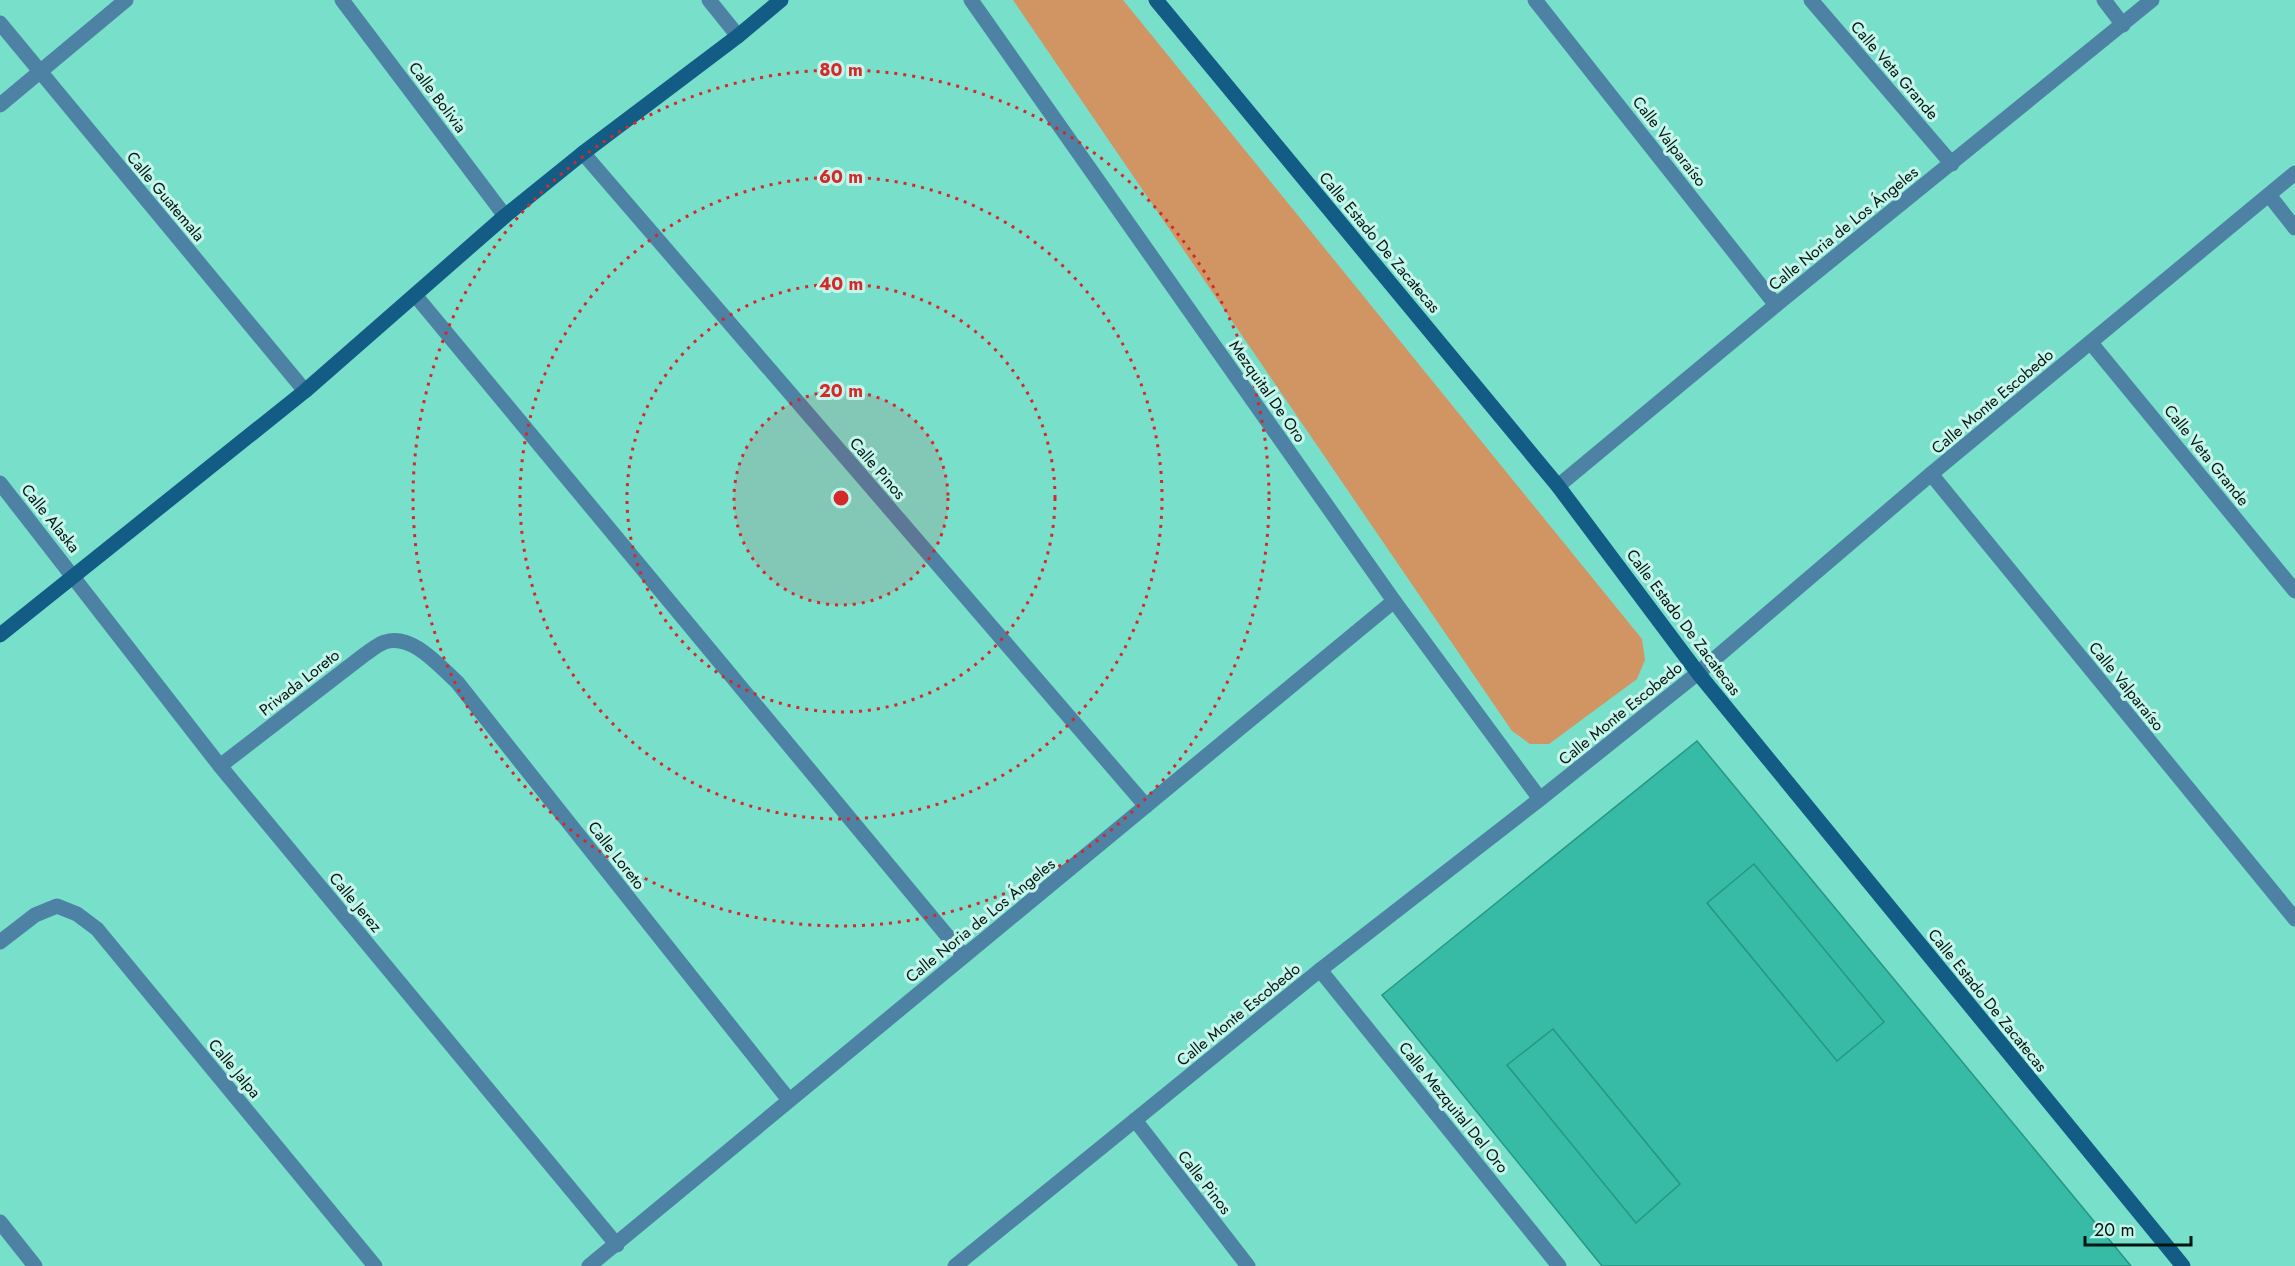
<svg xmlns="http://www.w3.org/2000/svg" width="2295" height="1266" font-family="Jost,sans-serif">
<rect width="100%" height="100%" fill="#78dfcb"/>
<polygon fill="#d19564" points="1013,0 1123,0 1642,639 1645,660 1637,679 1549,744 1530,744 1512,731"/>
<g fill="#38bba6" stroke="#259684" stroke-width="1.5">
<polygon points="1697,741 2131,1266 1602,1266 1382,995"/>
<polygon points="1754,864 1884,1022 1837,1061 1707,903"/>
<polygon points="1553,1029 1680,1184 1636,1223 1507,1065"/>
</g>
<g fill="none" stroke-linecap="round" stroke-linejoin="round">
<g stroke="#4d82a5" stroke-width="15">
<polyline points="342,0 505,216"/>
<polyline points="709,0 738,36"/>
<polyline points="971,0 1394,601 1540,799"/>
<polyline points="1535,0 1776,305"/>
<polyline points="1811,0 1952,164"/>
<polyline points="2104,0 2123,25"/>
<polyline points="0,23 305,391"/>
<polyline points="0,105 126,0"/>
<polyline points="583,153 1146,806"/>
<polyline points="2269,195 2295,228"/>
<polyline points="415,295 964,956"/>
<polyline points="2091,343 2295,591"/>
<polyline points="1931,474 2295,919"/>
<polyline points="0,483 220,766 617,1245"/>
<polyline points="1558,486 1776,305 2152,0"/>
<path d="M220,766l144,-111c6,-4 14,-11 21,-13 27,-9 54,24 72,40l332,418"/>
<polyline points="0,942 35,915 57,906 77,914 97,929 375,1266"/>
<polyline points="1320,970 1559,1266"/>
<polyline points="1135,1120 1248,1266"/>
<polyline points="0,1222 35,1266"/>
<polyline points="589,1266 1394,601"/>
<polyline points="955,1266 1320,970 1540,799 1698,673 1931,474 2295,173"/>
</g>
<g stroke="#135c86" stroke-width="15">
<polyline points="1156,0 1558,486 1698,673 2183,1266"/>
<polyline points="0,635 305,391 505,216 583,153 738,36 781,0"/>
</g>
</g>
<circle cx="841" cy="498" r="107" fill="#d62828" fill-opacity=".12"/>
<g fill="none" stroke="#d62828" stroke-width="3" stroke-dasharray="3 6">
<circle cx="841" cy="498" r="107"/>
<circle cx="841" cy="498" r="214"/>
<circle cx="841" cy="498" r="321"/>
<circle cx="841" cy="498" r="428"/>
</g>
<g text-anchor="middle" stroke-width="6" stroke-linejoin="round" paint-order="stroke">
<g font-size="16" fill="#021612" stroke="#c6f6eb">
<text transform="translate(1895 70) rotate(49)" y="6">Calle Veta Grande</text>
<text transform="translate(438 97) rotate(53)" y="6">Calle Bolivia</text>
<text transform="translate(1670 141) rotate(52)" y="6">Calle Valparaíso</text>
<text transform="translate(166 196) rotate(50)" y="6">Calle Guatemala</text>
<text transform="translate(1843 228) rotate(-39)" y="6">Calle Noria de Los Ángeles</text>
<text transform="translate(1380 242) rotate(50)" y="6">Calle Estado De Zacatecas</text>
<text transform="translate(1268 391) rotate(55)" y="6">Mezquital De Oro</text>
<text transform="translate(1992 401) rotate(-40)" y="6">Calle Monte Escobedo</text>
<text transform="translate(2207 455) rotate(51)" y="6">Calle Veta Grande</text>
<text transform="translate(878 468) rotate(49)" y="6">Calle Pinos</text>
<text transform="translate(51 518) rotate(51)" y="6">Calle Alaska</text>
<text transform="translate(1684 622) rotate(53)" y="6">Calle Estado De Zacatecas</text>
<text transform="translate(299 682) rotate(-38)" y="6">Privada Loreto</text>
<text transform="translate(2127 686) rotate(51)" y="6">Calle Valparaíso</text>
<text transform="translate(1620 713) rotate(-39)" y="6">Calle Monte Escobedo</text>
<text transform="translate(617 855) rotate(52)" y="6">Calle Loreto</text>
<text transform="translate(356 902) rotate(50)" y="6">Calle Jerez</text>
<text transform="translate(980 920) rotate(-39)" y="6">Calle Noria de Los Ángeles</text>
<text transform="translate(1988 1000) rotate(51)" y="6">Calle Estado De Zacatecas</text>
<text transform="translate(1238 1014) rotate(-39)" y="6">Calle Monte Escobedo</text>
<text transform="translate(235 1068) rotate(50)" y="6">Calle Jalpa</text>
<text transform="translate(1454 1107) rotate(51)" y="6">Calle Mezquital Del Oro</text>
<text transform="translate(1205 1182) rotate(52)" y="6">Calle Pinos</text>
</g>
</g>
<circle cx="841" cy="498" r="9" fill="#d62828" stroke="#c6f6eb" stroke-width="3"/>
<g font-size="18" text-anchor="middle" font-weight="bold" fill="#d62828" stroke="#c6f6eb" stroke-width="6" stroke-linejoin="round" paint-order="stroke">
<text x="841" y="76">80 m</text>
<text x="841" y="183">60 m</text>
<text x="841" y="290">40 m</text>
<text x="841" y="397">20 m</text>
</g>
<path d="M2085 1236v9h106v-9" fill="none" stroke="#021612" stroke-width="3"/>
<text x="2094" y="1236" font-size="18" fill="#021612" stroke="#c6f6eb" stroke-width="4.5" paint-order="stroke">20 m</text>
</svg>
